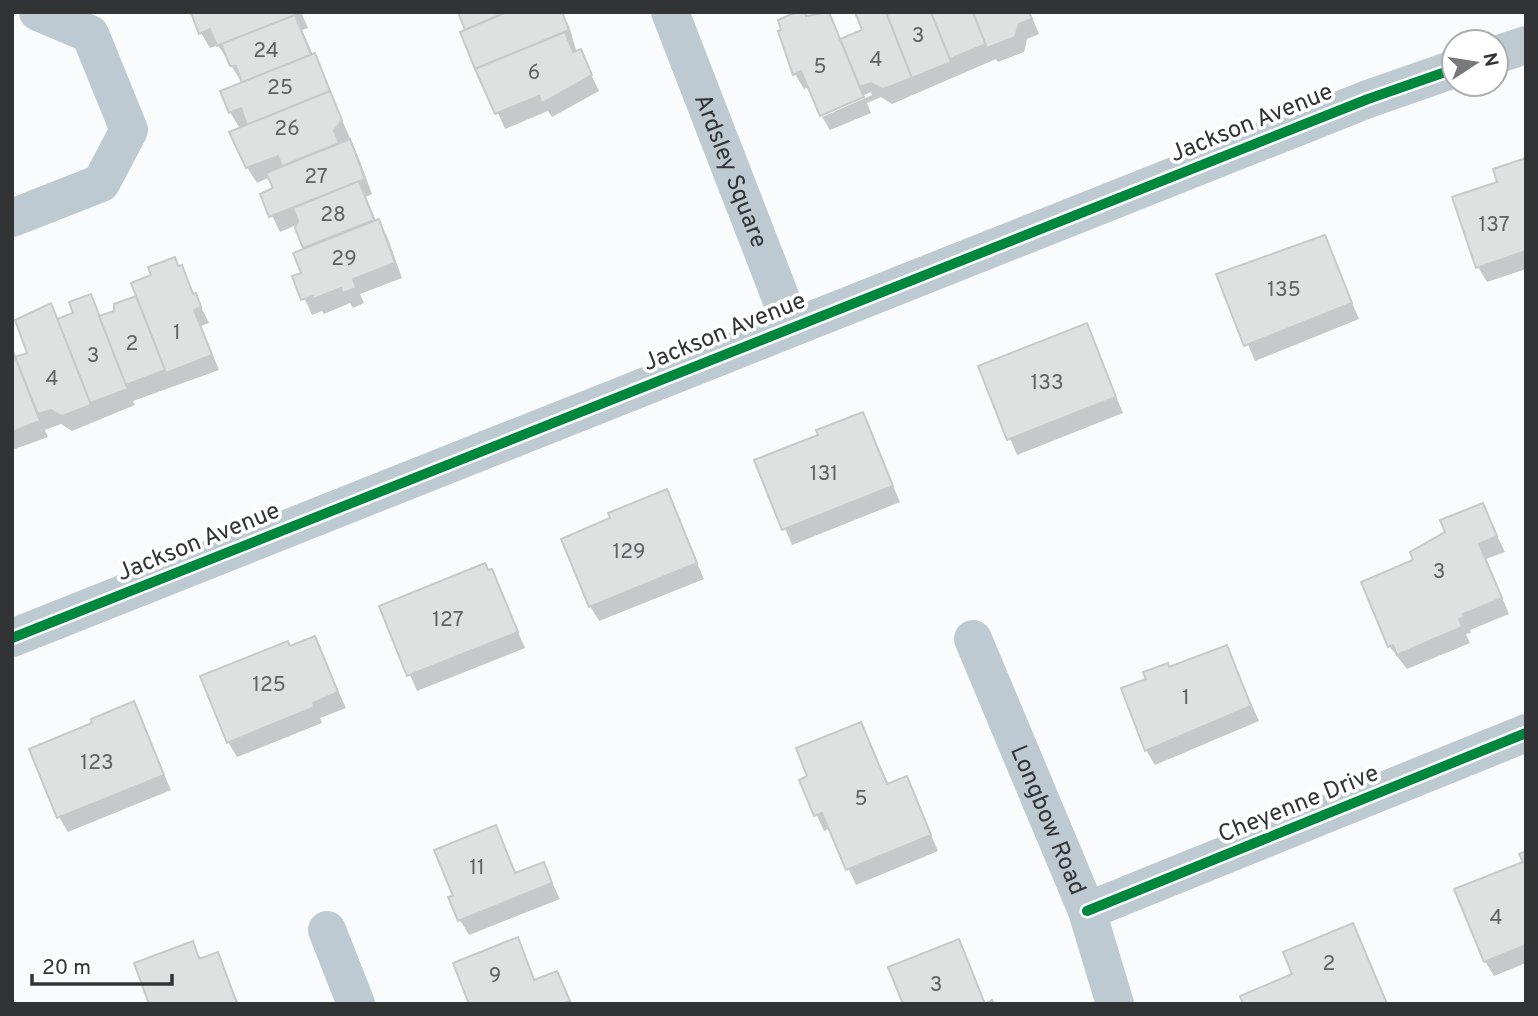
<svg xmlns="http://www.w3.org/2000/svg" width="1538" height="1016" font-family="Overpass,sans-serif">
<rect width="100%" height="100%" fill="#f9fbfd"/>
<g fill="#0003">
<polygon points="196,12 301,12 308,28 302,30 358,156 372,194 366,197 376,221 387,236 402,278 360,294 364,303 353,308 350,303 324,314 322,311 312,315 295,277 304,274 306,249 297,228 299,224 280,232 262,195 275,189 270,177 257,183 241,158 231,133 240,129 230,112 250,82 241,81 218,45 210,48 201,33"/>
<polygon points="561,12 569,26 577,53 580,51 599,91 552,117 548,111 505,129 463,33"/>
<polygon points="822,12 827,12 841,40 864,31 857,12 1030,12 1039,34 1027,39 1024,52 998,62 996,59 892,104 881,97 867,103 871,113 830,130 822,117 872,95 871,92 821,114 809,87 804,89 795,74 807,18"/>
<polygon points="1526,160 1526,269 1487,282 1478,267 1499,183"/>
<polygon points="1324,237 1359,319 1255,361 1218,275 1260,258 1262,261"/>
<polygon points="181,267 209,323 201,326 219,370 133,401 135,405 72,431 61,424 45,430 48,437 12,450 12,348 17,359 30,354 50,305 59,320 75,314 90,296 101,317 116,312 116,306 138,297"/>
<polygon points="1086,325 1123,413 1017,455 980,367"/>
<polygon points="862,414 900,502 792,545 757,461 820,436"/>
<polygon points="666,491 704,579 599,621 590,606 612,519"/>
<polygon points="1482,505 1505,552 1486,559 1509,614 1470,630 1471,633 1466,634 1470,643 1407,669 1390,647 1363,583 1415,561"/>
<polygon points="491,571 525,648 417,691 381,607"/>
<polygon points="314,638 346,708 320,718 322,723 237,757 228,742 290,648"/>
<polygon points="1226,647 1259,721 1155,765 1146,750 1169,669"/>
<polygon points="133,704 171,790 68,832 59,817 95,724"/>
<polygon points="860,724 889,785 906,778 938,851 856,885 830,828 824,831 801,781 810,777"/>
<polygon points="495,827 517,874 543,864 560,899 469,935 460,920 455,897"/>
<polygon points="1526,853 1526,963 1494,976 1485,961 1525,863"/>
<polygon points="1353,925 1388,1004 1245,1004 1295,975"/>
<polygon points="517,940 536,981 557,973 572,1004 471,1004"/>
<polygon points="958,941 986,1004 905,1004"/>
<polygon points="192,943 202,960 217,954 239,1004 151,1004"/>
</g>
<g fill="#dfe1e1" stroke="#c8caca" stroke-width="2">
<polygon points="458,12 507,12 465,30"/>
<polygon points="507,12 562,12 569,30 475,69 460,32"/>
<polygon points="796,12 805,12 806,16 829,12 864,97 820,116 801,71 793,75 778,31 781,30 778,20"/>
<polygon points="855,12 886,12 912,78 883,89 871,83 860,87 840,39 862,30"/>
<polygon points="886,12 931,12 951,62 912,78"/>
<polygon points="931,12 973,12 986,44 950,59"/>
<polygon points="973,12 1029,12 1032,19 1019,24 1015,37 987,48"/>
<polygon points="191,13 192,12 300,13 217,46 210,29 199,34"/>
<polygon points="295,15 311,55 242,83 236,66 230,66 221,44"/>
<polygon points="565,32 573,52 581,49 592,75 542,103 539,96 495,114 475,69"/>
<polygon points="315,53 330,91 247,125 241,108 229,113 220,91"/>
<polygon points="330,91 342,120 334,131 339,143 282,166 278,156 246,168 229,132"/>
<polygon points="350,139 365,179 269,217 260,194 273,188 266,173"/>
<polygon points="1526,158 1526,251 1476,268 1452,197 1497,182 1493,169"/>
<polygon points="359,181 374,220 303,248 295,228 298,221 293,208"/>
<polygon points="379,219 395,263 353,279 356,288 342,293 341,288 313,299 313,296 301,300 292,276 301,273 293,253"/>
<polygon points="1325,235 1352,303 1244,346 1216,274"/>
<polygon points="175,257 178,266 182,265 193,294 196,293 201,307 194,310 212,355 166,373 131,283 151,275 148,267"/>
<polygon points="91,294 128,389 90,403 57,319 73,313 69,302"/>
<polygon points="136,296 165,370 126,385 99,316 114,311 114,304"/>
<polygon points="51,303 91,405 62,416 51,410 38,414 15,357 27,353 15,320"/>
<polygon points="1087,323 1116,397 1007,440 978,366"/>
<polygon points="12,349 40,421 12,432"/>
<polygon points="863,412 893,486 782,530 754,460 818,435 816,430"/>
<polygon points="667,489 697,563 589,607 561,539 610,518 608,513"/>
<polygon points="1483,503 1497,536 1479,544 1502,598 1463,614 1464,617 1459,619 1462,627 1397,655 1393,645 1388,647 1361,582 1413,560 1410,552 1445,532 1440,520"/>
<polygon points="485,563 488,570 492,569 518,632 407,676 379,606"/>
<polygon points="315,636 338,692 313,703 314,707 227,743 200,676 288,641 290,646"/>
<polygon points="1227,645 1251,706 1145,751 1121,688 1146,679 1143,672 1168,663 1169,667"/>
<polygon points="134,701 164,775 57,818 29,749 92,723 91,719"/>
<polygon points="861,722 887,784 907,776 931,835 846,870 822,813 814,816 799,780 807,776 796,748"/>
<polygon points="496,825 515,873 544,862 552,883 458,921 448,897 453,896 434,850"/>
<polygon points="1526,851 1526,945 1484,962 1454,889 1523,862 1519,854"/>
<polygon points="1353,923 1387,1004 1243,1004 1240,996 1292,974 1283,952"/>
<polygon points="518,937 534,980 557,971 570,1001 562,1004 469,1004 453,963"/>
<polygon points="959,939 985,1004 992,1000 994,1004 903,1004 888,967"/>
<polygon points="193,941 199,959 218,952 237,1004 149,1004 134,963"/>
</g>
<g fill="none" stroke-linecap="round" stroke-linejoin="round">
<g stroke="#becad2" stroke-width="38">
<path id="s1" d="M670,12l122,315"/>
<polyline points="1496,55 1526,45"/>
<polyline points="12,218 101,183 129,130 90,34 38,12"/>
<polyline points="12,638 1368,99 1454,69"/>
<path id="s2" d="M973,639l114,272 28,93"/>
<polyline points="1087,911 1526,733"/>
<polyline points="327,930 356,1004"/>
</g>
<defs>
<g id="cycleway">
<polyline points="12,638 1368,99 1454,69"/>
<polyline points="1087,911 1526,733"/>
</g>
</defs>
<use href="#cycleway" stroke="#fff" stroke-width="15"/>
<use href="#cycleway" stroke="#00873e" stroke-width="10"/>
</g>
<g text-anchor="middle" stroke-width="7" stroke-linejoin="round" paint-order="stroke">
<g font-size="21" fill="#606162">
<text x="918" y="42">3</text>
<text x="266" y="57">24</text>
<text x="876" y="66">4</text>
<text x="820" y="73">5</text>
<text x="534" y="79">6</text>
<text x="280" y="94">25</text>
<text x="287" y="135">26</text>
<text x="316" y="183">27</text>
<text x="333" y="221">28</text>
<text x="1494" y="231">137</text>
<text x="344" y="265">29</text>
<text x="1284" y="296">135</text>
<text x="177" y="339">1</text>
<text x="132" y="350">2</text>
<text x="93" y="362">3</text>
<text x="52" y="385">4</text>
<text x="1047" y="389">133</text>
<text x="824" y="480">131</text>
<text x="629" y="558">129</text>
<text x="1439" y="578">3</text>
<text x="448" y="626">127</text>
<text x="269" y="691">125</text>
<text x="1186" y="704">1</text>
<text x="97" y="769">123</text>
<text x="861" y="805">5</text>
<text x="477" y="874">11</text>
<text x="1496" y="924">4</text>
<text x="1329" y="970">2</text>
<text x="495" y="982">9</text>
<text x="936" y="991">3</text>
</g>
<g font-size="24" fill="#323334" stroke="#fff">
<text transform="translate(1251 122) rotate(-22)" y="8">Jackson Avenue</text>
<text dy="8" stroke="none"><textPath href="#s1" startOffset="170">Ardsley Square</textPath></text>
<text transform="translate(724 331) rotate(-22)" y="8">Jackson Avenue</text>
<text transform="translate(198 541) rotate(-22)" y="8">Jackson Avenue</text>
<text transform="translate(1298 803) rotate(-22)" y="8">Cheyenne Drive</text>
<text dy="8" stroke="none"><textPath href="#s2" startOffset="196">Longbow Road</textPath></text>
</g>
</g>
<rect width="1538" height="1016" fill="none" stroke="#323334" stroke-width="28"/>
<g transform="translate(1475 63) rotate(78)"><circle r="33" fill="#ffffff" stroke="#adadae" stroke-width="2"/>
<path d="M0-5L12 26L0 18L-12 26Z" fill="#78797a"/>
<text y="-10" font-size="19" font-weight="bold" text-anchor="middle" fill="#323334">N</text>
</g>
<path d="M32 974v10h140v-10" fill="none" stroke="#323334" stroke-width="3.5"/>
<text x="42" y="974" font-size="21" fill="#323334" stroke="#ffffff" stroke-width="5" paint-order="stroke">20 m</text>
</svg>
